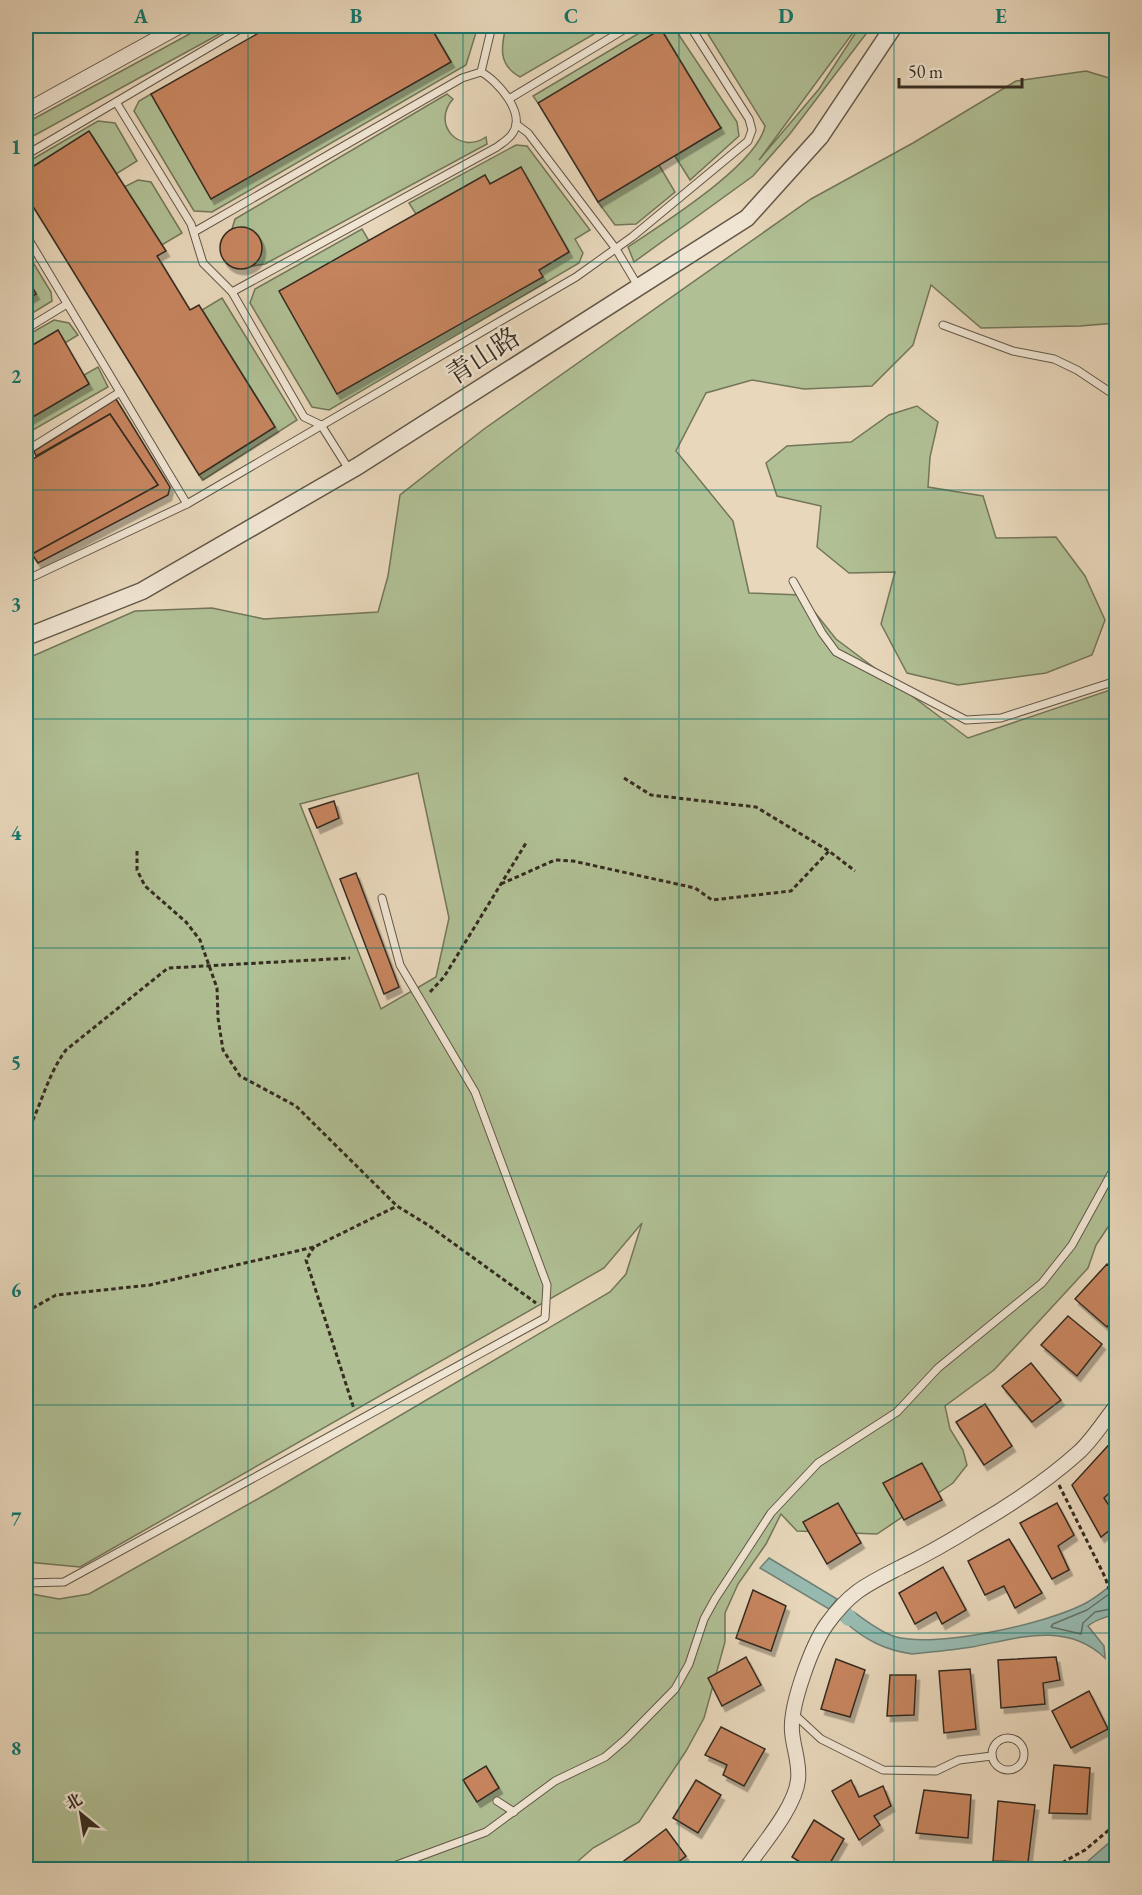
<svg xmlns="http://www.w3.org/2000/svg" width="1142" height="1895" font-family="'EB Garamond','Noto Serif SC',serif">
<defs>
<filter id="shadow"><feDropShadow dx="3.5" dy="5.5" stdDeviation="0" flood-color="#0004"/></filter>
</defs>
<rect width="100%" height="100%" fill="#e8d7bb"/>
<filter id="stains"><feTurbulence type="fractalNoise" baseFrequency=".00333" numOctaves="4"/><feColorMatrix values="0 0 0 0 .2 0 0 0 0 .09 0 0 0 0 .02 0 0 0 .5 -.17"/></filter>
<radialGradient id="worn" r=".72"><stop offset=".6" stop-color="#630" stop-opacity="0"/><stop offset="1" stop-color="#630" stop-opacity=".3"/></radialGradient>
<g fill="#b0bf94" stroke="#73765a" stroke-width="1.5" fill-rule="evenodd">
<polygon points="204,26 234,26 26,140 26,123"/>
<polygon points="430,26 478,26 466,65 212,212 194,211 134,111 139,101 151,94 211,198 451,62"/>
<path d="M506,26h102l-88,51c-22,-12 -19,-30 -14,-51z"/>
<polygon points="651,26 673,26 737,122 739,136 690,180 675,156 721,128 538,103 533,96"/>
<path d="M703,26h155l-99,134 60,-71 41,-63h12l-83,109 -36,41 -119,86 -6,-15c34,-23 129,-82 137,-121z"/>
<path d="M1086,71l30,9v243l-36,3 -99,2 -50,-43 -18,60 -41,41 -68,3 -52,-9 -46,13 -30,58 57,70 16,72 52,2 35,44 132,99 142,-48 6,7v518l-20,30 -8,23 -94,102 -49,36 5,23 13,21 4,15 -14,18 -76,51 -80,-3 -16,-17 -15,30 -28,40 -13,29v29l-21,76 -18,33 -47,71 -46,26 -24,21h-543v-276l33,6 30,-5 181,-102 340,-200 16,-18 16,-51 -38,45 -524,299 -53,-5 -1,-903 109,-48 77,-3 52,11 114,-7 10,-36 12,-81 84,-66 327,-230 102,-56 103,-62zM418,773l31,145 -13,59 -55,32 -81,-205z"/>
<path d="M447,94l6,5c-22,25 6,56 33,38l1,7 -222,120 -12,2c19,-18 4,-44 -21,-37l3,-10z"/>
<polygon points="98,121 115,123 137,161 116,174 89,132 26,171 26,163"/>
<polygon points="516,145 527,146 590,230 575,239 583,253 579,263 329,410 312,407 250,303 255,289 362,229 369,241 539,270 569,252 521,167 490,184 485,175 416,214 409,203"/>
<polygon points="659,165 675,192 636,224 615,225 598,202"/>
<polygon points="138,180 151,182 182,233 160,246 124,187"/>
<polygon points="26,251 51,292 52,301 26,317 26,300 36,294 26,276"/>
<polygon points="222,298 297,420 203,480 199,475 275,427 202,310"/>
<polygon points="54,320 69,323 78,335 65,343 58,330 26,349 26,336"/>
<polygon points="98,367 108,387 26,434 26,421 89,384 84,375"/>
<polygon points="917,406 938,422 930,457 928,487 983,496 996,538 1056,537 1085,576 1105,620 1092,655 1046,673 958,685 907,673 881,624 895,572 849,573 817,547 821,506 777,496 766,463 787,446 851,442 889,415"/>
</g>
<g fill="#97bab0" stroke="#708177" stroke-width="1.5">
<polygon points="769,1558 837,1599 829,1609 760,1568"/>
<path d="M1116,1581v32c-11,6 -17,4 -28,13l16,20 1,12c-39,-37 -86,-20 -133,-11 -20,3 -40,5 -60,7 -27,-4 -47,-14 -67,-32l9,-10c12,9 25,19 39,24 41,13 151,-12 189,-31 13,-6 24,-16 34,-24z"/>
<polygon points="1116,1839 1116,1854 1102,1869 1079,1869 1110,1842"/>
</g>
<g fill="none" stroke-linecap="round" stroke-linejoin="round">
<polyline stroke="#667368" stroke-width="1.5" points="1116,1589 1087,1610 1053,1624 1051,1627 1081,1634 1083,1623 1095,1612 1116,1608"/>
<polyline stroke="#97bab0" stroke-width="16" points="844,1613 849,1618"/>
</g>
<g fill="#c7855f" stroke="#362c21" stroke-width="1.5" filter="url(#shadow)">
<polygon points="271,26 430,26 451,62 211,199 151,94"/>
<polygon points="661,29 721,128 598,202 538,103"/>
<polygon points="89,131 166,251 157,256 190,310 199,305 275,427 199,475 26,195 26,171"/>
<polygon points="521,167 569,252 539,270 543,277 337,394 279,291 485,175 490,184"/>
<circle cx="241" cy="248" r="21"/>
<polygon points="26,276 36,294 26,300"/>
<polygon points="58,330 89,384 26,421 26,349"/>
<polygon points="116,399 170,487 168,495 38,563 32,554 158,485 110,414 36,456 34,451"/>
<polygon points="110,414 158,485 32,554 26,545 26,463"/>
<polygon points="334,801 339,818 317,828 309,809"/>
<polygon points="356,873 399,987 384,994 340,879"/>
<polygon points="1107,1264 1116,1272 1116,1315 1107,1327 1075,1299"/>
<polygon points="1068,1316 1102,1344 1077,1376 1041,1345"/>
<polygon points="1031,1363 1061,1400 1032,1422 1002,1386"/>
<polygon points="985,1404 1012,1446 984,1465 956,1422"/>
<polygon points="1116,1437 1116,1486 1104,1498 1116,1516 1116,1525 1101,1537 1072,1485"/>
<polygon points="922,1463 942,1500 904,1520 883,1483"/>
<polygon points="838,1503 861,1543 827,1564 803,1522"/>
<polygon points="1057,1503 1074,1535 1058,1546 1069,1570 1052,1579 1020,1523"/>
<polygon points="1009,1539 1042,1593 1015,1608 1004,1586 985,1595 968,1561"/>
<polygon points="943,1567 966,1610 942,1624 936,1612 915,1624 899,1593"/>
<polygon points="753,1590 786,1606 771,1651 736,1638"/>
<polygon points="746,1657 761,1685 722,1706 708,1678"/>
<polygon points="1056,1657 1060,1680 1043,1683 1045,1704 1001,1708 998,1660"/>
<polygon points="836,1659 865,1670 850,1717 821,1709"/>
<polygon points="970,1669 976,1729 944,1733 939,1671"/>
<polygon points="890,1675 916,1675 914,1715 887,1716"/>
<polygon points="1089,1691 1108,1729 1071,1748 1052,1711"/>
<polygon points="721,1727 765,1749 744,1786 723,1775 727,1765 705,1755"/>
<polygon points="1054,1765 1090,1768 1087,1814 1049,1813"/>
<polygon points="486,1766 499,1788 477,1802 463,1780"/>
<polygon points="696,1780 721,1795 698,1833 673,1818"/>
<polygon points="851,1780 859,1797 883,1786 891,1806 874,1816 880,1825 859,1840 832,1791"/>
<polygon points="924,1790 971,1795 968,1838 916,1833"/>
<polygon points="998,1801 1035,1805 1028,1862 993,1861"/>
<polygon points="814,1820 844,1839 826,1870 813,1870 792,1857"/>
<polygon points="666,1829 686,1856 668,1870 631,1870 624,1861"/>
</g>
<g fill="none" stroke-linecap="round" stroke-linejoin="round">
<defs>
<g id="service">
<polyline points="481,72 492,26"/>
<polyline points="509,99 630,26"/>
<polyline points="116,102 191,224 203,263 232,292 304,417 321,425 350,471"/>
<polyline points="516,124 528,133 616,249 638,286"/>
<polyline points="26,155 245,26"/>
<path d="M194,232l268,-154 19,-6c17,9 46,42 31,62 -3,5 -10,9 -15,13l-265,145"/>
<polyline points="26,235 187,504"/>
<polyline points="943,325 1013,351 1054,359 1077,370 1116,396"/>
<polyline points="26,329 67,304"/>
<polyline points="26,451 120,392"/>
<polyline points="26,580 187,504 576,277 632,237 748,141 752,130 749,119 690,26"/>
<polyline points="793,581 822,633 836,652 966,720 1001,718 1116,681"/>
<polyline points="26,1583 64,1582 545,1318 547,1285 475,1092 400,965 382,898"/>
<polyline points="794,1714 821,1739 883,1770 936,1771 959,1760 992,1756"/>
<circle cx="1008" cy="1754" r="16"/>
<polyline points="497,1801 514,1812"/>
<polyline points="383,1870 486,1832 555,1781 605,1757 626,1739 675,1689 689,1664 704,1619 715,1599 771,1513 818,1463 897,1412 938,1368 1042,1283 1072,1245 1116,1165"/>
</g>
<g id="minor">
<polyline points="26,111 180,26"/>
<path d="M745,1870c16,-24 50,-62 53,-90 2,-18 -5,-32 -6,-49 -2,-26 20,-86 35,-107 24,-33 39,-39 74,-57 25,-12 51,-27 75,-42 36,-21 72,-45 103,-73 14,-13 25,-31 37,-46"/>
</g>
<polyline id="tertiary" points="26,637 142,591 358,466 747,218 820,137 894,26"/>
</defs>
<use href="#service" stroke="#625748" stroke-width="9"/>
<use href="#minor" stroke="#625748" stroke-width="16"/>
<use href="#tertiary" stroke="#625748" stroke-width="19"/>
<g stroke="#362c21" stroke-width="3" stroke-dasharray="4.5 3" stroke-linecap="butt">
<polyline points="624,778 651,795 756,807 829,851 855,871"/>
<polyline points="137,851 137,870 145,886 186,922 200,940 217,988 218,1018 223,1050 240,1076 296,1106 397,1206 428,1225 536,1303"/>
<polyline points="501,884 555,860 573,861 695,888 712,900 791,891 829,851"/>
<polyline points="430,992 444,977 526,843"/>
<path d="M26,1134c15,-27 21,-59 40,-84l102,-82 182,-10"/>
<polyline points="314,1247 306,1260 354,1409"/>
<polyline points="26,1312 56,1295 150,1285 314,1247 397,1206"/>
<polyline points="1059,1485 1105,1577 1116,1609"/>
<polyline points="766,1863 776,1870"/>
<polyline points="1049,1870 1085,1850 1116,1824"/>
</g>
<use href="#service" stroke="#f0e5d3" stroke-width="7"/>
<use href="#minor" stroke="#f0e5d3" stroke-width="14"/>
<use href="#tertiary" stroke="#f0e5d3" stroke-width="16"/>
</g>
<path fill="none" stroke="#0f766e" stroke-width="1.5" stroke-opacity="0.55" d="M248,26v1844M463,26v1844M679,26v1844M894,26v1844M26,262h1090M26,490h1090M26,719h1090M26,948h1090M26,1176h1090M26,1405h1090M26,1633h1090"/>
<g text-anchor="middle" stroke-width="5" stroke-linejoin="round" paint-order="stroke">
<g font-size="27" fill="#362c21" stroke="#f0e5d3">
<text transform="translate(483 356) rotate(-33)" y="9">青山路</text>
</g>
</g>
<rect width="1142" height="1895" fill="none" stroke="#e8d7bb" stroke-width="66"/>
<g transform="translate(81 1814) rotate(330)" stroke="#f0e5d3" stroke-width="4.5" paint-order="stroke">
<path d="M0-4.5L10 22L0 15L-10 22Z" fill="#362c21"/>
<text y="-9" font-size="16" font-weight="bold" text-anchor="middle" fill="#362c21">北</text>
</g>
<path d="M899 78v9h123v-9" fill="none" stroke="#362c21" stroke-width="3"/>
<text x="908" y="78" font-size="18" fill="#362c21" stroke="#f0e5d3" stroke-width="4.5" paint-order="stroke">50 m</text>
<rect x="33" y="33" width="1076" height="1829" fill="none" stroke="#0f766e" stroke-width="2"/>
<g font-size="20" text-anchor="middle" font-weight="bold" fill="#0f766e">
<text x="141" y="23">A</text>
<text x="356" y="23">B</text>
<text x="571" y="23">C</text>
<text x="786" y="23">D</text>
<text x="1001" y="23">E</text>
<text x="16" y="154">1</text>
<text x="16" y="383">2</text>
<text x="16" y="611">3</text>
<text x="16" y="840">4</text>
<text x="16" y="1069">5</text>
<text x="16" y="1297">6</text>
<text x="16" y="1526">7</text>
<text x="16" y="1755">8</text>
</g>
<rect width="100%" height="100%" filter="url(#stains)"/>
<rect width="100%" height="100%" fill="url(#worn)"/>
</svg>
